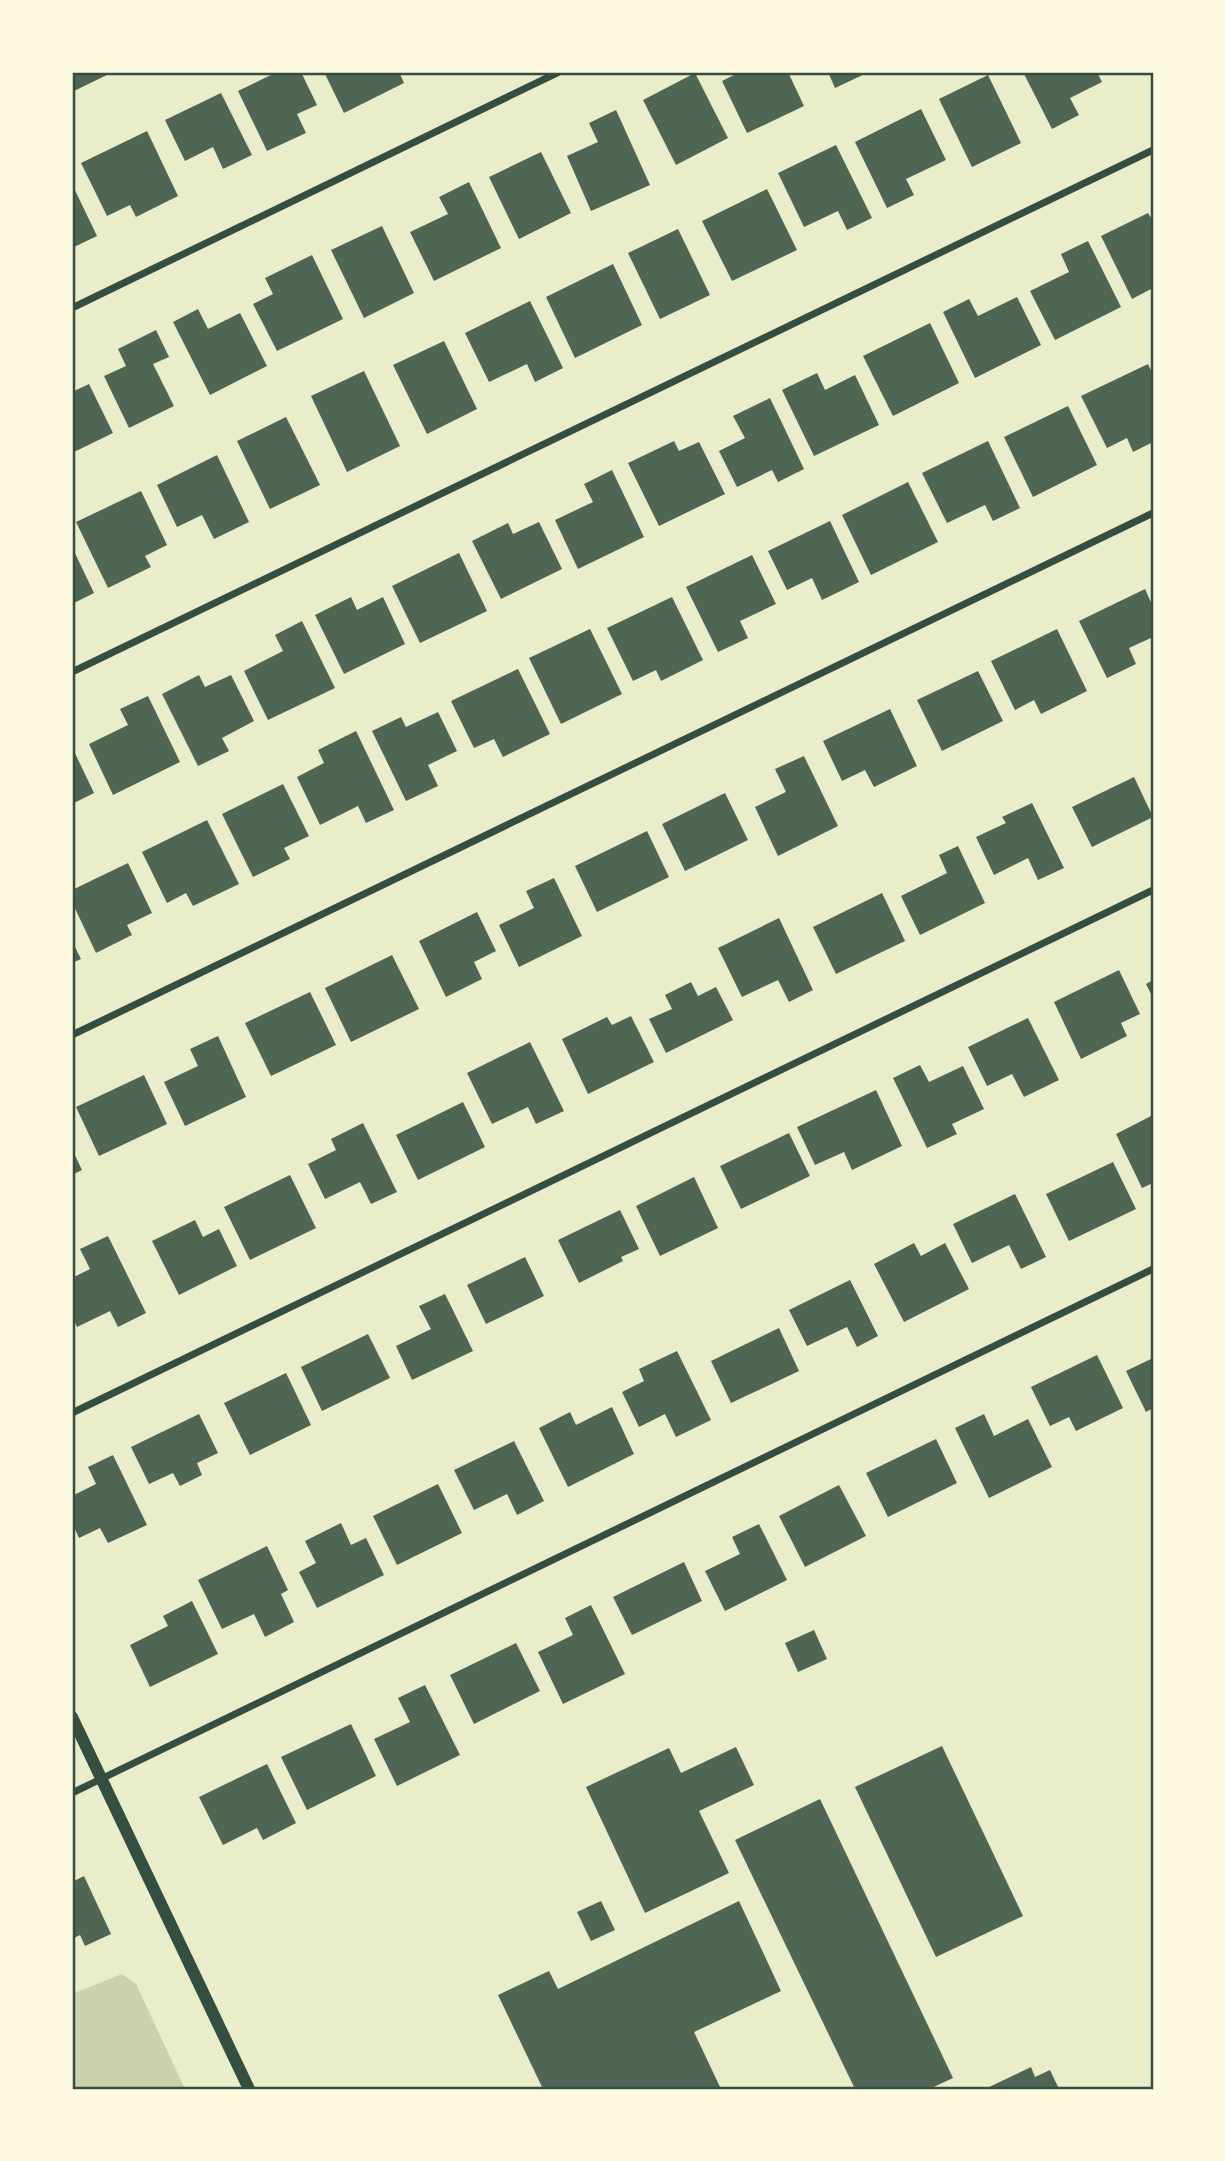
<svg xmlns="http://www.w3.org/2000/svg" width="1225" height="2161" font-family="Rubik,sans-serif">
<rect width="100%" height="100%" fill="#e9edc9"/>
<polygon fill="#cad2ad" points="122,1974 136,1984 185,2089 72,2089 72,1994"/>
<g fill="#4f6655">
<polygon points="72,72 113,72 72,92"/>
<polygon points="277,72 301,72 317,105 297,114 306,133 267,151 238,91"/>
<polygon points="324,72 399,72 404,83 344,113"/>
<polygon points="740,72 788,72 804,106 747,133 722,81"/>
<polygon points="828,72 869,72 835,88"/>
<polygon points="1023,72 1097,72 1102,82 1070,98 1079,115 1052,129"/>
<polygon points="695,73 728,138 676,165 643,100"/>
<polygon points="988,75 1021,143 972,167 939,99"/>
<polygon points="221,93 252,155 223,169 213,147 185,161 165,120"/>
<polygon points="921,109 946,160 906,179 914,195 887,208 855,142"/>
<polygon points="616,110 650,185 591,211 567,156 598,142 589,123"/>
<polygon points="147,131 178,196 136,217 130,205 107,216 81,163"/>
<polygon points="836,145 872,218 847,230 838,211 804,227 778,173"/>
<polygon points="541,152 571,213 519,239 489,177"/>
<polygon points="469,182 501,248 434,281 410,232 448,214 439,197"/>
<polygon points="72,184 97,236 72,248"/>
<polygon points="767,189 797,250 732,281 702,221"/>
<polygon points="1148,213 1153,221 1153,288 1132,299 1101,236"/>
<polygon points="382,226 414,293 364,318 331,250"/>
<polygon points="678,229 710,295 660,319 628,253"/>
<polygon points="1088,241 1121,307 1055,340 1030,291 1069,272 1061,254"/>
<polygon points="312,255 343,319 277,351 253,304 273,294 265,278"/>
<polygon points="613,264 642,325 575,358 546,297"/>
<polygon points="1017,297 1041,345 975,378 943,312 969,299 978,316"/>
<polygon points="530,301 563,368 535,382 527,364 489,382 465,333"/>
<polygon points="198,309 208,329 240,313 267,366 210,395 173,322"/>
<polygon points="930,323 959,383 893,416 863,356"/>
<polygon points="156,330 169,357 153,364 174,406 129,428 104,376 126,366 118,349"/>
<polygon points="444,341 477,409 427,434 393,365"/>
<polygon points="1148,364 1153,375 1153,442 1133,452 1127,438 1107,448 1081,396"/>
<polygon points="364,371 400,446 347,472 311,396"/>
<polygon points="817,373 825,390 855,375 879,425 814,456 782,390"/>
<polygon points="89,384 113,433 72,453 72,392"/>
<polygon points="770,398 804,469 778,482 772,470 737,487 719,451 745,438 733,416"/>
<polygon points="1068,406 1097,465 1033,497 1004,437"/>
<polygon points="286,417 320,485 270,509 237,441"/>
<polygon points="674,441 679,451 699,442 725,494 659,526 628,463"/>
<polygon points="988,441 1020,508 993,521 985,505 947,523 922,473"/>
<polygon points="217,455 249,522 214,539 202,515 177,527 157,485"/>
<polygon points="612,470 644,537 578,569 555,520 593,502 584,484"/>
<polygon points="908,482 938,542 871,575 842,515"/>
<polygon points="141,491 167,545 145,556 151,567 108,588 76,522"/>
<polygon points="830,521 859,582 822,600 812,578 787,590 768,551"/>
<polygon points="539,522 562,569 501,599 472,541 508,523 513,534"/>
<polygon points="72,547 94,593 72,604"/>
<polygon points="459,553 487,611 420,643 392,586"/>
<polygon points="752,555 776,604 740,621 748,638 718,652 686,587"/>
<polygon points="1145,589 1153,607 1153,637 1129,648 1136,664 1107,678 1079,621"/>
<polygon points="351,597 357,610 383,597 405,644 344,674 315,615"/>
<polygon points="672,597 703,660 661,681 656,670 633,681 607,628"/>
<polygon points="302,621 335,688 268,720 244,671 283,651 275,635"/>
<polygon points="590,629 622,694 561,724 529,658"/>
<polygon points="1057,629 1087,691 1041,714 1034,700 1015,710 991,661"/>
<polygon points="518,669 550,734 503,757 494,739 474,748 451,701"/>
<polygon points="978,671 1003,721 942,751 917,700"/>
<polygon points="199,675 205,687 231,675 254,721 222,738 229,751 198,766 162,694"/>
<polygon points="148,696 180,762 113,795 89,744 128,725 120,709"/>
<polygon points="890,709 917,766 874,787 865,770 842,781 823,741"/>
<polygon points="438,712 457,751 428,765 438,786 406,801 372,731 401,717 406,727"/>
<polygon points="356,731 394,810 366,823 358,806 320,825 297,777 324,763 318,750"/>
<polygon points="72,747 94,793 72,804"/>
<polygon points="804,756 838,826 778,856 755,807 786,792 775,769"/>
<polygon points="1134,777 1153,817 1092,847 1072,807"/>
<polygon points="283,784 309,836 284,848 290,859 253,877 222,814"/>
<polygon points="725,793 748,840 685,871 662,824"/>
<polygon points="1032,803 1064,868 1038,880 1028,858 994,875 976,837 1006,823 1002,817"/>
<polygon points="207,820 239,884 193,906 186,893 167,903 142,852"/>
<polygon points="647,831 669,877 597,912 575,866"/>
<polygon points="958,846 985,903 920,935 901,896 947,873 939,855"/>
<polygon points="128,863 152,913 127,925 132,935 96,953 72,902 72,890"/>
<polygon points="554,878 582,936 519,967 499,925 534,908 526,891"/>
<polygon points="882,893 905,941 836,974 813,927"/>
<polygon points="477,912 496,951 474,962 482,979 446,997 419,941"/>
<polygon points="779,918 813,990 789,1002 778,980 742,997 718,948"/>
<polygon points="72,941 81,959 72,963"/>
<polygon points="392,955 419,1009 351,1042 325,988"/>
<polygon points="1119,970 1140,1014 1121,1023 1127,1036 1081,1059 1054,1002"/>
<polygon points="1153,980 1153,998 1146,984"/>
<polygon points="691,982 698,996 716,987 733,1020 666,1053 649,1019 672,1009 665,995"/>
<polygon points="310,992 336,1045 271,1076 245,1023"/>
<polygon points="631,1016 654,1062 588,1094 562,1039 607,1017 612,1025"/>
<polygon points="1028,1018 1059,1080 1024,1097 1012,1074 987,1086 968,1047"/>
<polygon points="218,1036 246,1097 185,1126 164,1082 198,1066 190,1049"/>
<polygon points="530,1042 564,1111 536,1124 528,1107 492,1124 467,1073"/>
<polygon points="920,1065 929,1082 963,1066 984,1109 952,1124 957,1134 927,1148 893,1078"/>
<polygon points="144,1075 167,1124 99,1156 76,1107"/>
<polygon points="876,1090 902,1146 852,1170 844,1152 815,1165 797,1127"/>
<polygon points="463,1102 485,1147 418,1180 396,1135"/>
<polygon points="1153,1115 1153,1183 1142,1188 1116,1134"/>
<polygon points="363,1123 397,1192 371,1204 360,1182 325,1199 308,1164 336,1150 331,1139"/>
<polygon points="789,1133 810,1176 741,1209 720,1166"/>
<polygon points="72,1149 82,1170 72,1175"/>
<polygon points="1113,1162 1136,1209 1069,1241 1046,1194"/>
<polygon points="290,1175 316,1228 250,1260 224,1207"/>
<polygon points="694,1177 718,1228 660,1256 636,1206"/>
<polygon points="1015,1194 1046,1257 1021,1269 1009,1245 972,1263 953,1224"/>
<polygon points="620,1210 639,1249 621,1257 623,1261 579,1283 558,1240"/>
<polygon points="195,1220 203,1237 219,1229 237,1266 179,1295 152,1241"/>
<polygon points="108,1236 146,1313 118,1327 110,1311 77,1327 72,1316 72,1278 90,1269 80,1249"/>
<polygon points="914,1243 921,1256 945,1243 969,1289 904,1322 874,1264"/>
<polygon points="525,1257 544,1296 486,1324 467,1285"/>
<polygon points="850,1280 878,1336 857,1347 847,1327 807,1346 789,1310"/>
<polygon points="445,1294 473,1351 412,1380 396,1346 431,1329 419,1306"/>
<polygon points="779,1328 799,1371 731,1403 711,1361"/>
<polygon points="368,1334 390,1378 322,1411 301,1367"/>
<polygon points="677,1351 711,1420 676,1437 665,1414 639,1427 622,1392 644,1381 639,1369"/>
<polygon points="1097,1355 1123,1408 1076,1431 1069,1417 1050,1426 1031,1387"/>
<polygon points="1153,1358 1153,1408 1146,1412 1126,1371"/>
<polygon points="286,1373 311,1425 250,1455 224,1403"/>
<polygon points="612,1407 634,1454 568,1487 539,1428 570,1412 576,1425"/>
<polygon points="199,1414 218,1453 197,1463 202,1475 180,1486 173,1473 149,1484 131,1447"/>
<polygon points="984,1414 994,1436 1028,1419 1052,1467 989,1498 955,1428"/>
<polygon points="936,1439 957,1483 888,1517 866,1473"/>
<polygon points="514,1441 544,1501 517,1515 507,1494 474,1510 454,1470"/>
<polygon points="113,1455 147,1525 108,1543 100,1528 79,1538 72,1523 72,1496 96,1484 88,1467"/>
<polygon points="438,1484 462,1533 397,1565 373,1516"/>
<polygon points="839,1485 866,1536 805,1567 779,1516"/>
<polygon points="341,1523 351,1545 366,1538 384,1575 317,1608 299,1572 316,1563 305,1541"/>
<polygon points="759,1524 787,1580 725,1611 705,1571 740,1554 732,1537"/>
<polygon points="267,1546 288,1590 281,1594 294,1622 265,1637 254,1614 222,1629 198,1580"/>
<polygon points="684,1562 702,1601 632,1635 613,1597"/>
<polygon points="192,1601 218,1654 150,1687 130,1645 168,1626 163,1616"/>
<polygon points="591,1605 625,1674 563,1704 538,1652 573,1635 565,1618"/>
<polygon points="814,1630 827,1659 798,1672 785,1643"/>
<polygon points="516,1643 540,1691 474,1724 450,1675"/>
<polygon points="425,1685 460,1755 397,1786 374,1739 410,1722 398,1698"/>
<polygon points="351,1724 376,1776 307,1810 281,1757"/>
<polygon points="942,1746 1023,1916 936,1957 855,1787"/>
<polygon points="736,1747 754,1785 699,1811 729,1873 645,1913 586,1787 669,1748 681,1773"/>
<polygon points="267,1764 296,1823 263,1840 257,1828 223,1845 199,1797"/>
<polygon points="820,1799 953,2078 929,2089 855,2089 735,1840"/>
<polygon points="84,1876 111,1934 85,1946 80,1935 72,1939 72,1882"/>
<polygon points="601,1901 615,1930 591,1941 577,1912"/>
<polygon points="739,1901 781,1991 694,2032 721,2089 543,2089 498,1995 549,1971 558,1989"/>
<polygon points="1031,2067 1035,2077 1050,2070 1059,2089 985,2089"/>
</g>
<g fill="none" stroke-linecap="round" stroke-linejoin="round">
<g stroke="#344e41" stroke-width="7">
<polyline points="72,308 559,72"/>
<polyline points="72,672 1153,150"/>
<polyline points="72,1035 1153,513"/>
<polyline points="72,1413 1153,890"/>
<polyline points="72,1793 1153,1269"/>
</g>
<polyline stroke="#344e41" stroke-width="12" points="72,1717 249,2089"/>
</g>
<rect width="1225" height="2161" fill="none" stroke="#fefae0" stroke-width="147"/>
<rect x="74" y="74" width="1078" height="2014" fill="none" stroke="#344e41" stroke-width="2.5"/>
</svg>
